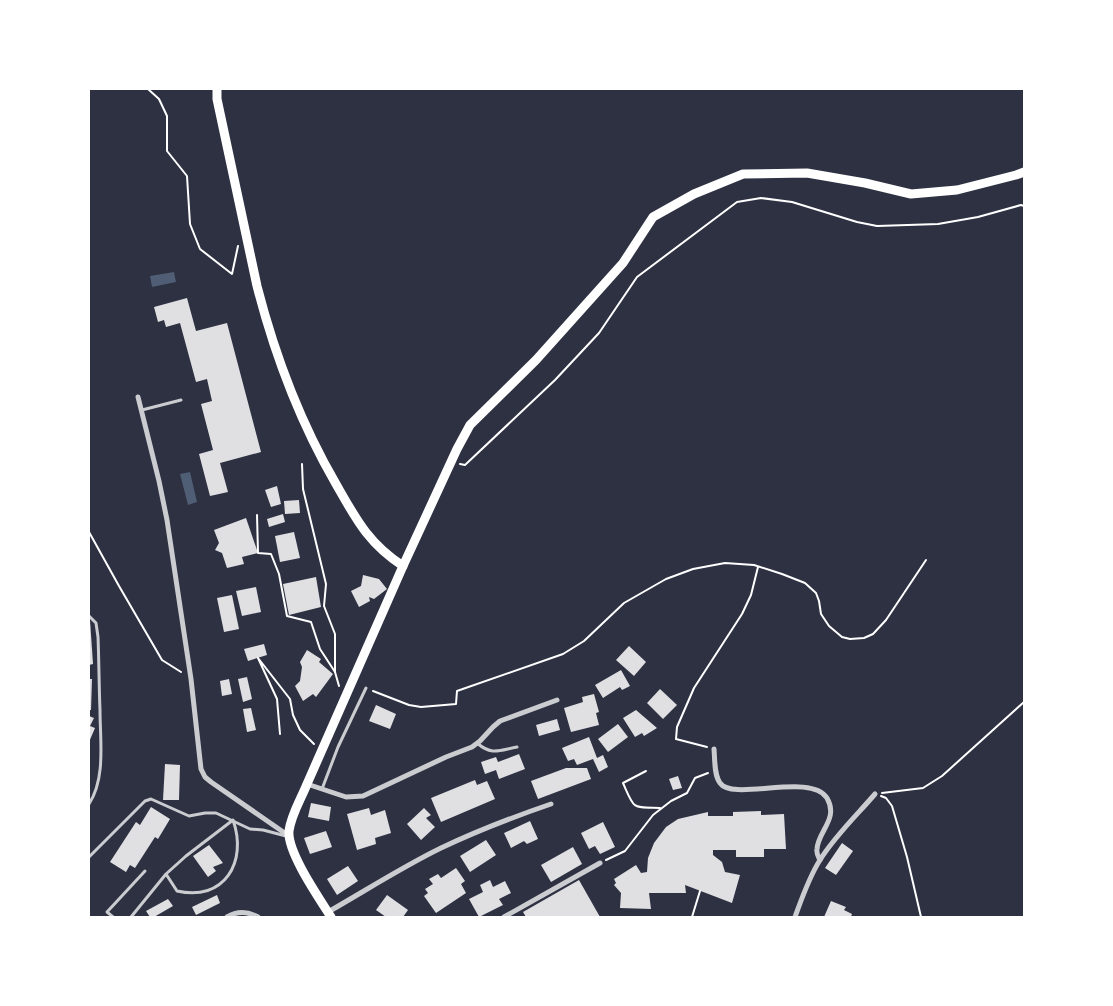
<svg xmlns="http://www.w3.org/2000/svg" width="1113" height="1006" font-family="Figtree,sans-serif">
<rect width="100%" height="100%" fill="#2d3142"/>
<g fill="#4f5d75">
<polygon points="174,272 176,282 152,287 150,276"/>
<polygon points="190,472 197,502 188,505 180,474"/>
</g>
<g fill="#e0e0e3">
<polygon points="187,298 196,331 227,323 261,452 220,463 228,492 210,496 199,454 213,450 201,404 212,401 207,379 196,382 180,323 166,327 164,320 158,322 154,307"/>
<polygon points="277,486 281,504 271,507 265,490"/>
<polygon points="299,500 300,513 285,514 284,501"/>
<polygon points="283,514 285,522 269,527 267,519"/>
<polygon points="246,518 258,553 242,557 244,564 227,568 222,553 215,550 219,543 214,530"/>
<polygon points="294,532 300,558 280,562 275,536"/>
<polygon points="363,575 379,579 387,589 374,599 369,597 370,601 359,607 351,591 361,586"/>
<polygon points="316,577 321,607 289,615 283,584"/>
<polygon points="256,587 261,612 242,616 236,591"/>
<polygon points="232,595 239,629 224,632 217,598"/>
<polygon points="89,620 90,620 93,664 89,665"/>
<polygon points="264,644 267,655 248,661 244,649"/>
<polygon points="629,646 646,662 634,676 616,660"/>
<polygon points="307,650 321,659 319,662 333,674 316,697 313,694 303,701 295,686 300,681 302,667 300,662"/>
<polygon points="621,670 630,686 622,690 620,687 603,698 595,685"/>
<polygon points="247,677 252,699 243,702 238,679"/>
<polygon points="89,679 92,679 91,710 89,710"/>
<polygon points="229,679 232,694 222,696 220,681"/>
<polygon points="660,689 677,705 663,719 647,703"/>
<polygon points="594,694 599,712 596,713 599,725 571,732 564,708 583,702 582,697"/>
<polygon points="376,705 396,714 390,729 369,721"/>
<polygon points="251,708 256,730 247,732 243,709"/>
<polygon points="636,710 657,728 644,736 642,733 635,737 623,718"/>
<polygon points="89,716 94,718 90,726 95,728 89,742"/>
<polygon points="557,719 560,730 539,736 536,725"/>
<polygon points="618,724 628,737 608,752 598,739"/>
<polygon points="589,737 597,758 603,755 608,767 599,772 593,759 577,765 574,759 568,761 562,748"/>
<polygon points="519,754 525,769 499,779 496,770 485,774 481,762 496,757 498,762"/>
<polygon points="165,764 180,765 179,800 163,800"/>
<polygon points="566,768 587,768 591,779 538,799 531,781"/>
<polygon points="678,776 682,788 673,790 669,779"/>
<polygon points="475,780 477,785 487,781 495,799 441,822 431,798"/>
<polygon points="311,803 331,807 329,821 308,817"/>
<polygon points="151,807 170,819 158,839 155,837 135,868 130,865 126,872 110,862 136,822 140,825"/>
<polygon points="369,808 371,815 385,810 391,833 375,838 376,844 357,850 347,814"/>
<polygon points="424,808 431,815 426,818 435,827 421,840 407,824"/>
<polygon points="761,811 761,815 784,814 786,849 764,849 764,857 736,857 736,850 713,850 713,855 722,862 725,872 740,875 732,903 685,885 686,893 649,893 651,909 620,908 621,893 614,885 616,883 614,879 636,865 641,873 647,872 648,858 654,843 666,827 678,819 708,812 708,816 733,816 733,812"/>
<polygon points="530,821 538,839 527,844 524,841 511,848 504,833"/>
<polygon points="603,822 615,847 600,854 595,846 589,849 581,833"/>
<polygon points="326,831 332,847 310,854 304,838"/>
<polygon points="486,840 496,855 470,872 460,856"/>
<polygon points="842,843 853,851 836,875 825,868"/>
<polygon points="209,845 223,863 213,867 216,871 208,877 193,856"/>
<polygon points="573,847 582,864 551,882 541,865"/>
<polygon points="348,866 358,881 337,895 327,879"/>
<polygon points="456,868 465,881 461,884 466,893 436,913 424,896 428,893 425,889 433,884 429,879 438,874 441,878"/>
<polygon points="490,880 493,887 505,881 511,893 499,899 503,905 479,917 469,899 483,892 480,885"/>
<polygon points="579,880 600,917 526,917 523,912"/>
<polygon points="217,895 220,903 196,915 192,907"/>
<polygon points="387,895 408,910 403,917 386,917 376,910"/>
<polygon points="168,899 173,906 154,917 150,917 146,911"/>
<polygon points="831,901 846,907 844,910 852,914 851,917 824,917"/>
</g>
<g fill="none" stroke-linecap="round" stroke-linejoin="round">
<g stroke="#fff" stroke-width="2">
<polyline points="148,89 159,99 167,116 167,151 187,176 190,224 200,249 232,274 238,246"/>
<polyline points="460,464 465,465 555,380 599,333 637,277 737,202 761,198 792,202 857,222 877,226 938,224 978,217 1021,205 1024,206"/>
<polyline points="257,515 258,553 271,554 279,574 287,616 311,622 320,649 335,672 335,634 324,606 326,584 303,489 302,464"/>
<polyline points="89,532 119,586 162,660 181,672"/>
<polyline points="335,672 339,686"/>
<polyline points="373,691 409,705 421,707 456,704 457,691 563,654 584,641 624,603 666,579 693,569 725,563 754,565 782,574 805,583 816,593 819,601 821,614 829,626 842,637 850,639 864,638 873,634 886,620 926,560"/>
<polyline points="280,734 277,699 258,658 290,699 293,715 300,730 314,744"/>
<polyline points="707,747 676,739 677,727 694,688 742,614 751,595 758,567"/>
<path d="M646,771l-23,12c12,27 8,24 37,25"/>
<polyline points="882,793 923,788 942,776 1024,702"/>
<polyline points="881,796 886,798 892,806 907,857 921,917"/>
<polyline points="606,860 625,851 653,815 671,801 687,793 695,778 708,773"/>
<polyline points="692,917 700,891"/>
</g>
<g stroke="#caccd0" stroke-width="3">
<polyline points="142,410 181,400"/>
<path d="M89,616l7,7 2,14c1,24 1,49 2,73 0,30 6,68 -11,94"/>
<path d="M477,743c15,13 23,7 40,4"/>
<polyline points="322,789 338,747 366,688"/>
<polyline points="89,857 145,801 151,799 189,816 205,813 216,813 250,829 263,830 286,836"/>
<polyline points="113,917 107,912 145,871"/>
<path d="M131,917l35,-43 20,-18 47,-36c15,42 -9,82 -56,71l-11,-17"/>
</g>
<g stroke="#caccd0" stroke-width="5">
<polyline points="138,397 159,481 167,520 191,679 201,769 205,777 211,782 289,836"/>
<path d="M714,749c1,11 0,26 6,34 13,19 91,-11 107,15 12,21 -9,33 -10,51 -1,4 1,7 3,11"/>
<polyline points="307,784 346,797 363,796 446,757 472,747 480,741 493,727 500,721 557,700"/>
<path d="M328,912c37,-21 74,-45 113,-64 36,-17 72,-31 110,-44"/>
<path d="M227,917c10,-6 20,-6 31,0"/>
<polyline points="504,917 600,863"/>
<path d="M795,917c7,-19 14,-40 25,-57 14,-23 37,-45 55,-66"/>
</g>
<path stroke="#fff" stroke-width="9" d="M217,89v10l40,187c18,70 43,136 79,198 20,35 32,59 67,82"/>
<path stroke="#fff" stroke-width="9" d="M331,917c-12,-19 -44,-65 -42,-86 2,-16 12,-32 18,-47l96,-218 54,-117 13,-24 66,-65 87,-97 30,-46 41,-23 49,-20 64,-1 58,10 46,11 46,-4 59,-15 8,-3"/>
</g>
<rect width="1113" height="1006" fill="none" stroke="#ffffff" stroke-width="180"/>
</svg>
